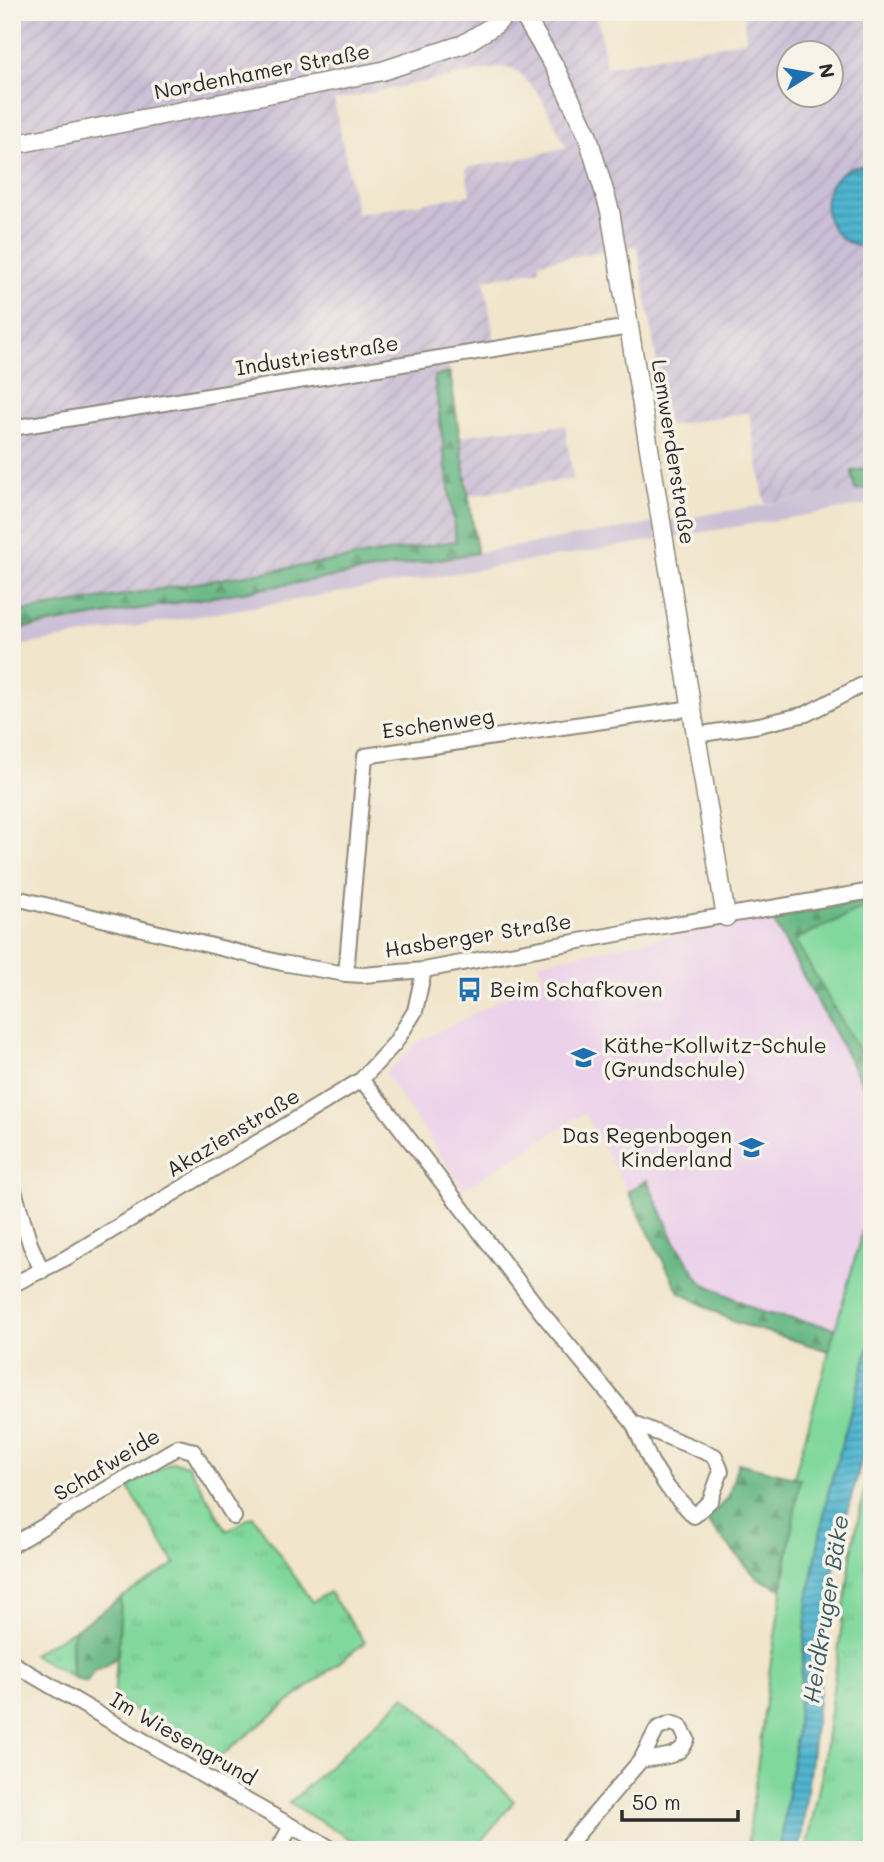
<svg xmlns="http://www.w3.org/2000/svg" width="884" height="1862" font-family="Mali,sans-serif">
<defs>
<pattern id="industrial-furrows" width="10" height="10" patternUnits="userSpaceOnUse" patternTransform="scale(1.75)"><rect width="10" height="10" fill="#cbbfd5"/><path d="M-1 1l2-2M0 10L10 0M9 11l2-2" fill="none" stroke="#aea4b7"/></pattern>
<pattern id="grass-tufts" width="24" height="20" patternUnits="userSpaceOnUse" patternTransform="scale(1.75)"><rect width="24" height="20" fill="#80d89c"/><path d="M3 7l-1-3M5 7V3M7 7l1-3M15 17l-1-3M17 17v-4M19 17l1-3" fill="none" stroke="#6fba87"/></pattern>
<pattern id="forest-firs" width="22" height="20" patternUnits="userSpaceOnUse" patternTransform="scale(1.75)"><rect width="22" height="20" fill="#68b884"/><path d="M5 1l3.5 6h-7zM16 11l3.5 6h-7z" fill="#56966c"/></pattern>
<pattern id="water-rules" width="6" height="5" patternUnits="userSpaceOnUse" patternTransform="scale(1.75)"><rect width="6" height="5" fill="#50b5cf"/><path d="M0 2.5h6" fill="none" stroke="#4393a8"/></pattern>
</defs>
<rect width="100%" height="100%" fill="#f7f3e8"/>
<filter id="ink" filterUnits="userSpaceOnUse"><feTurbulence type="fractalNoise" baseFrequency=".0143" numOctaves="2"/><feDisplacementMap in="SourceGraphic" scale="14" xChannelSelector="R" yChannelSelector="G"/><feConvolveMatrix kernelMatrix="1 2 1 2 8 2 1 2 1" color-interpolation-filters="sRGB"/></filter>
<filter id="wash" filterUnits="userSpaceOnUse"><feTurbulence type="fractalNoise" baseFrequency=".00686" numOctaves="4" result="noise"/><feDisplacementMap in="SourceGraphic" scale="28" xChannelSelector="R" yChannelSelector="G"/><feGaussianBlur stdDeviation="1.57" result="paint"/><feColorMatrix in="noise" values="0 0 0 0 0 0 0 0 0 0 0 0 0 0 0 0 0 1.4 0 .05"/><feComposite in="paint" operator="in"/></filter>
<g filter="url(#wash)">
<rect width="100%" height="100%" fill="#f1e5cb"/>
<polygon fill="#ecd1ea" points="772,919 872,1101 872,1197 835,1328 761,1312 701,1282 674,1240 648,1181 628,1192 584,1113 464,1189 385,1074 418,1042 544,977 539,962 742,922"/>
<g fill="url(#industrial-furrows)" fill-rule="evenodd">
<path d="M12,12h585l9,55 140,-27 -3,-28h129v456l-20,3 3,19 -90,14 -16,-92 -81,14 -31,-180 -98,16v8l-55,10 11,62 -48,9 3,22 -16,4 22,164 -444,72zM790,52h42v42h-42zM502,67l17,5 22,25 25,50 -45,12 -53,8 -2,3 4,25 -113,19 -23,-114z"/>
<polygon points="565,425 573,479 468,496 459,437 503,429 531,429"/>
</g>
<polygon fill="#cbbfd5" points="872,487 872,504 12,647 12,630"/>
<g fill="url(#grass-tufts)" stroke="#568264" stroke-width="2">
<polygon points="872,1452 872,1850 806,1850 821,1778 852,1549"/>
<polygon points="172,1462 188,1465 227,1531 253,1516 312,1602 329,1592 365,1642 213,1762 153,1727 151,1720 114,1699 121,1598 175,1564 128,1487"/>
<polygon points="76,1629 71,1640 72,1674 76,1679 32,1654"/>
<polygon points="405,1696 514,1801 475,1850 369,1850 289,1803"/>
</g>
<g fill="url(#forest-firs)" stroke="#4a7258" stroke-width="2">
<polygon points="450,373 477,553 12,630 12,613 456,541 434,376"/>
<polygon points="872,468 872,487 855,490 852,471"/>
<polygon points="872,899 872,904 795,940 872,1073 872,1101 772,919"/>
<polygon points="647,1180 674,1240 701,1282 761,1312 835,1328 829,1351 734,1322 679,1292 628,1192"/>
<polygon points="738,1463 801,1479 781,1589 757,1578 706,1520 728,1498"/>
<polygon points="121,1598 118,1655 109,1664 94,1671 86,1682 76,1679 72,1674 71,1640 76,1629"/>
</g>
<g fill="#80d89c" stroke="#568264" stroke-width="2">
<polygon points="872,904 872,1073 795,940"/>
<polygon points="872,1197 872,1336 828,1493 808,1599 796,1736 780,1850 747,1850 768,1680 800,1479 794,1477"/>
</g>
<g fill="url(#water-rules)" stroke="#3e707d" stroke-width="2">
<path d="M869,165h3v83c-51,0 -64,-64 -19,-81 5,-1 11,-1 16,-2z"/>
<polygon points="872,1336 872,1422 835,1557 800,1850 780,1850 796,1736 808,1599 828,1493"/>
</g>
</g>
<g filter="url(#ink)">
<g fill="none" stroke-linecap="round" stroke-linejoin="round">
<defs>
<g id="minor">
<polyline points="12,428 629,327"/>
<polyline points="696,735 759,725 806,714 872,680"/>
<polyline points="12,897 282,963 346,974 363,975 424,970 628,932 872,891"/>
<polyline points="12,918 15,898"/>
<polyline points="346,974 365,756 692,708"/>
<polyline points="361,1080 383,1105 542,1313 633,1423 715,1456 721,1471 710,1501 694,1516 668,1488 651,1462 633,1423"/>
<polyline points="12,1184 30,1244 42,1271"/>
<polyline points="12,1285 66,1258 361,1080 395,1043 415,1011 424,970"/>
<polyline points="12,1545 178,1447 193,1451 234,1517"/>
<polyline points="12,1663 217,1784 334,1850"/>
<polyline points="278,1850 291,1826"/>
<path d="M564,1850l77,-90 16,-31 13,-6 10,3 7,13c-6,20 -28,18 -46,21"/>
</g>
<g id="tertiary">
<polyline points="522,12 556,69 587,134 610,211 726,917"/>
<polyline points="12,145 382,71 464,44 496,24 508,12"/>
</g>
</defs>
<use href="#minor" stroke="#8e887b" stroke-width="18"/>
<use href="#tertiary" stroke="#8e887b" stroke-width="21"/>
<use href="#minor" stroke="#fff" stroke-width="14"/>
<use href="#tertiary" stroke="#fff" stroke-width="18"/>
</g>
</g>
<defs>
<symbol id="bus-bare" viewBox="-9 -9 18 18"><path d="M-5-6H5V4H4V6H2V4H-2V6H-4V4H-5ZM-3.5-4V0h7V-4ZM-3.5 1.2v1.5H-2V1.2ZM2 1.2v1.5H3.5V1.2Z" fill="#1f6fb2" stroke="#f7f3e8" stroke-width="2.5" paint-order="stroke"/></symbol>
<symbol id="school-bare" viewBox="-9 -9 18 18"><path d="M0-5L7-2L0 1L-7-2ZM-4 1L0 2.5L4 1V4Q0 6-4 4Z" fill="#1f6fb2" stroke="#f7f3e8" stroke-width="2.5" paint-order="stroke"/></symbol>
</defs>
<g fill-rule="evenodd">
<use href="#bus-bare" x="452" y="972" width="35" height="35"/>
<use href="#school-bare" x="566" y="1040" width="35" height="35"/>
<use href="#school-bare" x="734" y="1130" width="35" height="35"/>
</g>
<g text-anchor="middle" stroke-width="7" stroke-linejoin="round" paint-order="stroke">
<g font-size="21" fill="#2b2b2b" stroke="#f7f3e8">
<text transform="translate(262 72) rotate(-11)" y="7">Nordenhamer Straße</text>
<text transform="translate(317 356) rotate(-9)" y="7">Industriestraße</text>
<text transform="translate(673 452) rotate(81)" y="7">Lemwerderstraße</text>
<text transform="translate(438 724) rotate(-8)" y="7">Eschenweg</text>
<text transform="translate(478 936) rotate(-9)" y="7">Hasberger Straße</text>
<text transform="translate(233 1133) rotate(-31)" y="7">Akazienstraße</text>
<text transform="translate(107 1465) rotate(-31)" y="7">Schafweide</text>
<text transform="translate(183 1739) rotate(30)" y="7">Im Wiesengrund</text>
</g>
<g font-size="21" fill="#2b2b2b" stroke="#f7f3e8" text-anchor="start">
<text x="490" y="997">Beim Schafkoven</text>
<text x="604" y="1053">Käthe-Kollwitz-Schule<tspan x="604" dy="24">(Grundschule)</tspan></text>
<text x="732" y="1143" text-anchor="end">Das Regenbogen<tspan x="732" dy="24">Kinderland</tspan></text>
</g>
<g font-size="23" font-style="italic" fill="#385b64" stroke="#f7f3e8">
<text transform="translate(826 1609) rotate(-81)" y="8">Heidkruger Bäke</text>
</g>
</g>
<rect width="884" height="1862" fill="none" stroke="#f7f3e8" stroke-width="42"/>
<g transform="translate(810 74) rotate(79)"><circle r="33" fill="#f7f3e8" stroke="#a5a39c" stroke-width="2"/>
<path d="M0-5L12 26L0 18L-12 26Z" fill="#1f6fb2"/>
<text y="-10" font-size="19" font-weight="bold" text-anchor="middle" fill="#2b2b2b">N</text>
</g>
<path d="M622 1810v10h116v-10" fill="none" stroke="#2b2b2b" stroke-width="3.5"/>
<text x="632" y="1810" font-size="21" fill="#2b2b2b" stroke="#f7f3e8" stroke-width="5" paint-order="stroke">50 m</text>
</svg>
